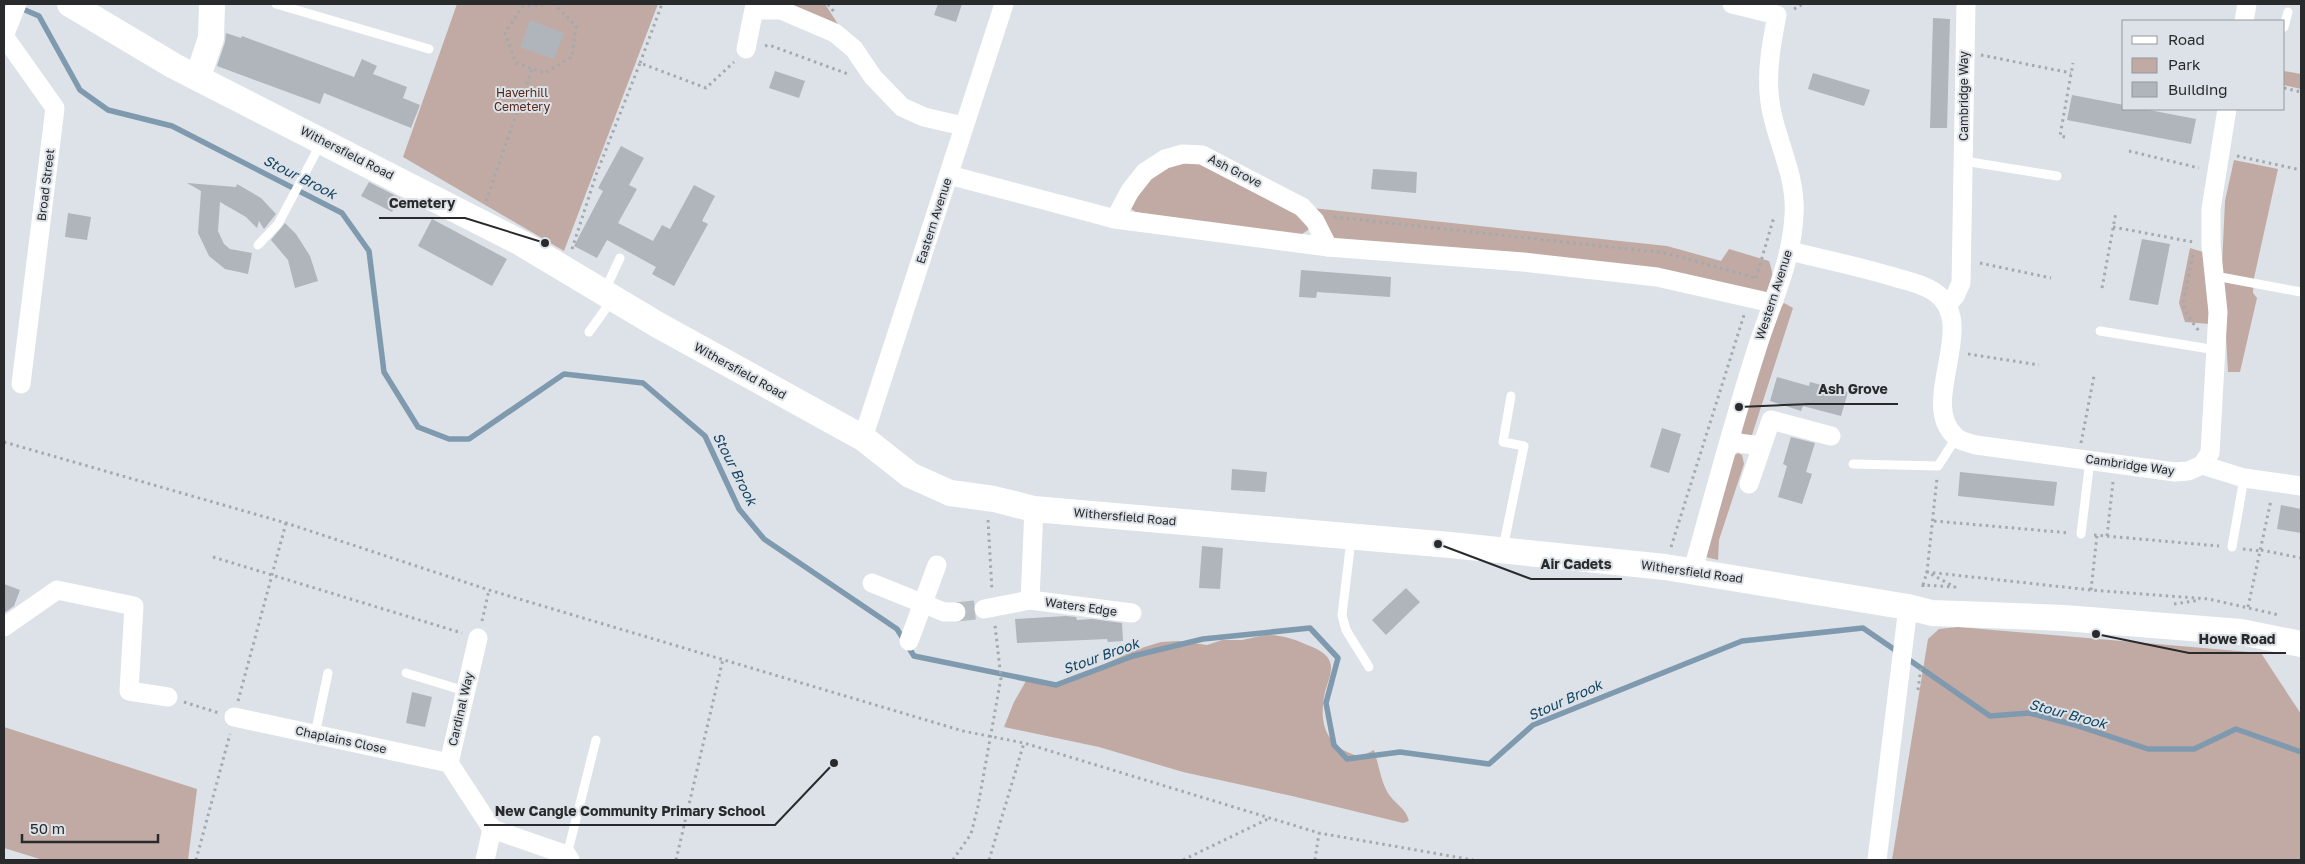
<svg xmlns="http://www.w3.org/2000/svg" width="2305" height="864" font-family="'Golos Text',sans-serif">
<rect width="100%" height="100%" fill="#dce2e7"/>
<g fill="#c1aaa3">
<polygon points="457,4 658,4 564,251 403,157"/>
<polygon points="776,4 825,4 843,32"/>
<polygon points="2284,71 2301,74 2301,89 2284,85"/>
<polygon points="1201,160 1297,212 1311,228 1299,236 1136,212 1131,209 1130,197 1164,165"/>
<polygon points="2234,160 2278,169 2254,278 2253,293 2257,298 2240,372 2228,372 2222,265 2225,201"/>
<path d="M1312,208l355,38 54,15 8,-12 40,12c6,18 5,23 -7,37l-427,-59z"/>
<polygon points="2190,248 2203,252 2210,324 2185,322 2179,303"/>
<polygon points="1784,303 1793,308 1752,435 1746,438 1740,431 1775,315"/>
<polygon points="1738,453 1742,455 1744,464 1719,540 1718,560 1702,556 1730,459"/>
<polygon points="1958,627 2261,653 2301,714 2301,860 1892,860 1928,639 1939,629"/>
<path d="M1265,635c16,0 26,3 40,9 8,3 18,7 23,14 7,10 0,23 -3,34 -7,33 1,55 35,65l14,-7c5,15 7,34 16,46 8,10 16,13 19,25l-6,2 -111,-27 -109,-24 -84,-25 -95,-20 10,-25 12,-21 21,3 17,-2 74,-33 23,-7 17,-1 29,4 15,-5h20z"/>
<polygon points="4,727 197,789 188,860 43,860 4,848"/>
</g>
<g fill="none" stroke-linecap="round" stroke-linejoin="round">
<g stroke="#7f9aae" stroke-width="5.5">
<polyline points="18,7 39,16 80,90 108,110 172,126 342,213 369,251 384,372 418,427 449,439 469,439 564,374 643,383 705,436 739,509 764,539 897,629 914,656 1056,685 1133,656 1203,639 1310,628 1338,658 1326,703 1334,745 1347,759 1400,752 1489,764 1533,725 1742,641 1863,628 1898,652"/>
<polyline points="1905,657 1990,716 2029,713 2075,725 2148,749 2194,749 2236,729 2301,752"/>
</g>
</g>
<g fill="#afb5ba">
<polygon points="938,4 962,4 956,22 934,15"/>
<polygon points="1933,18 1950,19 1947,128 1930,128"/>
<polygon points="530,20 564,33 554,59 520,47"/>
<polygon points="226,33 241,38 242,36 354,77 362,59 377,66 373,74 407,87 403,98 420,105 411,128 324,93 320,104 217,66 225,42"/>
<polygon points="775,71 805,81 799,98 769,88"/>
<polygon points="1813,73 1870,90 1864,106 1808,89"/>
<polygon points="2072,95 2124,105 2124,109 2144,109 2196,119 2191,144 2067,120"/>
<polygon points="621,146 644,158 629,185 637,189 618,223 653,241 662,225 670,229 694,185 715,196 702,221 708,224 674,286 652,274 656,267 607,240 597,258 574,246 603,191 598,188"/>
<polygon points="1373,169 1417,172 1416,193 1371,189"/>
<polygon points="369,182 400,198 392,212 361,196"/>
<polygon points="187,183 236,187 237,184 261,198 276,214 264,229 259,221 257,228 246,217 220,202 218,231 224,244 230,249 252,253 248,274 225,269 209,256 198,233 201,191"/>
<polygon points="68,213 91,217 87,240 65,237"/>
<polygon points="432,219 507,259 492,286 418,246"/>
<polygon points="285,223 296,234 310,256 318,281 295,288 288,260 271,240"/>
<polygon points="2142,239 2170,244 2158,305 2129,300"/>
<polygon points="1301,270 1391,277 1390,297 1317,292 1316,298 1299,297"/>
<polygon points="1777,377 1809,386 1810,382 1848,392 1841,416 1803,406 1801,411 1770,401"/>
<polygon points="1662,428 1681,434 1669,473 1650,467"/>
<polygon points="1791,437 1815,443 1806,472 1812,474 1802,504 1778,497 1787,466 1783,464"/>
<polygon points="1232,469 1267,472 1265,492 1231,490"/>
<polygon points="1960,472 2057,482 2054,506 1958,496"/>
<polygon points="2281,505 2301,509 2301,533 2277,529"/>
<polygon points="1202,546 1223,548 1220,589 1199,588"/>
<polygon points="4,584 20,590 14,606 4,613"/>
<polygon points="1406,588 1420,602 1386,635 1372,620"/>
<polygon points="1066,616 1076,617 1077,620 1092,619 1122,623 1123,641 1108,642 1107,639 1017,643 1015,619"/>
<polygon points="412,692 432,697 425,727 406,723"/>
</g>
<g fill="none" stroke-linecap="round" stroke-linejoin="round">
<polyline stroke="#b8bdc2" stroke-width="19" stroke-dasharray="19 9" stroke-linecap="butt" points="956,612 984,609"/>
<g stroke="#a4a9ad" stroke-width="3" stroke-dasharray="2.5 4" stroke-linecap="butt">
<polyline points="550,4 522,7 505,33 516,63 545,73 572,57 576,26 554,4"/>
<polyline points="828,4 834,12"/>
<polyline points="1794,9 1800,6 1801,4"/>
<polyline points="765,46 769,45 848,74"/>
<polyline points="1981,55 2071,73"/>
<polyline points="640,63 662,4"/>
<polyline points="2284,88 2301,92"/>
<polyline points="2065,137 2060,136 2073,63"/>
<polyline points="2129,151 2199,168"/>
<polyline points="2237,156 2301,170"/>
<polyline points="486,201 532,69"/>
<polyline points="1334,217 1666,253 1756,278"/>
<polyline points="2113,227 2193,242"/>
<polyline points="572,249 596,175 640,63 706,88 734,62"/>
<polyline points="2193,255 2183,304 2187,315 2199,331"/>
<polyline points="1980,263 2051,278"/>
<polyline points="1756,278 1774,217"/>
<polyline points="2102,288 2116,212"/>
<polyline points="1968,354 2039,365"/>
<polyline points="4,442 286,523 489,590 963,731 1024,743 1319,833 1473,860"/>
<polyline points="2081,443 2094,376"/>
<polyline points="988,520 992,591"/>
<polyline points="1934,521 2070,533"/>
<polyline points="2094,535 2219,546"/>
<polyline points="2107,536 2113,482"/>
<polyline points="1671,547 1744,315"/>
<polyline points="2243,549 2260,551"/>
<polyline points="2261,550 2301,558"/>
<polyline points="213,557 462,633"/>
<polyline points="1923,585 1927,572 2091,590 2209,599 2279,615"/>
<polyline points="1923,587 1923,585 1955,587 1927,572 1937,478"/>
<polyline points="2091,590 2097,535"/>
<polyline points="2174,604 2200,600"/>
<polyline points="2248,607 2271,500"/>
<polyline points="482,621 489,590"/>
<polyline points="1918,690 1921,666"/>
<polyline points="238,701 286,523"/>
<polyline points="184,702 219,713"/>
<polyline points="196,860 230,734"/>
<polyline points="676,860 723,659"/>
<polyline points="953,860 971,834 978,806 1001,678 995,625"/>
<polyline points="989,860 1024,743"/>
<polyline points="1183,860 1270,818"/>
<polyline points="1315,860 1319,833"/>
</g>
<g stroke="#fff" stroke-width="9">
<polyline points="276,4 429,49"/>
<polyline points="2284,27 2288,12"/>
<polyline points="1964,161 2057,176"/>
<polyline points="258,245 278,224 321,143"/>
<polyline points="2215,276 2301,292"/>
<polyline points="605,290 620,258"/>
<polyline points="2100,331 2216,350"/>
<polyline points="589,332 612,300"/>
<polyline points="1853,464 1938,466 1956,438"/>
<polyline points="2081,534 2090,460"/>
<polyline points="1351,540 1342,615 1346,630 1369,667"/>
<polyline points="2232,547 2244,478"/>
<polyline points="1503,548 1524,446 1503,442 1511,396"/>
<polyline points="406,673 465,691"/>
<polyline points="315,734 328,673"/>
<polyline points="567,855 596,740"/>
</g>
<g stroke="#fff" stroke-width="19">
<polyline points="17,4 4,36 55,108 21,384"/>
<polyline points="755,10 781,10 835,33 854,49 873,77 902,107 924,117 963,126"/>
<polyline points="2244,21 2247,4"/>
<polyline points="746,49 755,4"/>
<polyline points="949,175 1115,219 1328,247 1523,262 1657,277 1772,303"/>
<polyline points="1115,219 1130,191 1145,172 1165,159 1183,154 1202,155 1302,207 1315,221 1328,247"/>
<path d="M1790,251c36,9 72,16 107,27 12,3 25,6 36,13 49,31 -16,110 22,145 4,5 14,7 21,9l199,27 13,-1 14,-6 8,-12 8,-141 -7,-67v-36l16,-100"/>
<polyline points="1947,305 1955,296 1961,283 1966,4"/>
<polyline points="863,438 1004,4"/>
<polyline points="1730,442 1762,446 1771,420 1831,436"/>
<polyline points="2202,465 2244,478 2301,486"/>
<polyline points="1749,484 1762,446"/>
<polyline points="1034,509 1030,600 1132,613"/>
<path d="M1693,570c21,-75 41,-151 65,-225 14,-43 34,-85 36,-130 3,-43 -22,-80 -25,-122 -2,-27 3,-52 8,-78l-45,-11"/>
<polyline points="872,583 944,612 956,612"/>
<polyline points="984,609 1030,600"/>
<polyline points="4,627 57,590 134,606 129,691 168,697"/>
<polyline points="478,638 449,763 492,829 567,855 570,860"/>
<polyline points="909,641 937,565"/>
<polyline points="234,717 449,763"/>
<polyline points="485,860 492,829"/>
<polyline points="1877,860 1908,607"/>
</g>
<g stroke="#fff" stroke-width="26">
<polyline points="70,4 174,66 521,243 658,325 863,438 910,475 950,493 994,499 1034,509 1450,545 1665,567 1908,607 1932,613 2064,618 2241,632 2301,644"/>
<polyline points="198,77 211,38 212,4"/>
</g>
</g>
<g text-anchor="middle" stroke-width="4" stroke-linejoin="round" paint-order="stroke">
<g font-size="12" fill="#56271b" stroke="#dce2e7">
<text x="522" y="97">Haverhill<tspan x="522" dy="14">Cemetery</tspan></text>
</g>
<g font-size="12" fill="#282a2c" stroke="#dce2e7">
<text transform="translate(1964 96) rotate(-90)" y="4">Cambridge Way</text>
<text transform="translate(347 153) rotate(27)" y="4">Withersfield Road</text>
<text transform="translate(1235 171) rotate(27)" y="4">Ash Grove</text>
<text transform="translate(46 185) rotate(-83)" y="4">Broad Street</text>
<text transform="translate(934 221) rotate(-72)" y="4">Eastern Avenue</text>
<text transform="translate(1774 295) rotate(-72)" y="4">Western Avenue</text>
<text transform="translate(740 371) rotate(29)" y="4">Withersfield Road</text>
<text transform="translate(2130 465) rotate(8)" y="4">Cambridge Way</text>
<text transform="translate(1125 517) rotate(5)" y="4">Withersfield Road</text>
<text transform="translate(1692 572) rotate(8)" y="4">Withersfield Road</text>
<text transform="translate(1081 607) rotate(8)" y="4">Waters Edge</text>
<text transform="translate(461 709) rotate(-77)" y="4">Cardinal Way</text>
<text transform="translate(341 740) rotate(12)" y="4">Chaplains Close</text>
</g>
<g font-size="14" font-style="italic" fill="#124361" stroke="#dce2e7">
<text transform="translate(300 177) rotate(27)" y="5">Stour Brook</text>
<text transform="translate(735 469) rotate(63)" y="5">Stour Brook</text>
<text transform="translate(1101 656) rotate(-20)" y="5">Stour Brook</text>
<text transform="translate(1565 700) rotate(-24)" y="5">Stour Brook</text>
<text transform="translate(2068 714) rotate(15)" y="5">Stour Brook</text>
</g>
</g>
<path fill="none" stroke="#282a2c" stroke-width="2" d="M545 243L465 218H379M1739 407L1808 404H1898M1438 544L1531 579H1622M2096 634L2189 653H2286M834 763L775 825H484"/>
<g fill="#282a2c" stroke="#dce2e7" stroke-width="2">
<circle cx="545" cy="243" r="5"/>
<circle cx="1739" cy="407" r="5"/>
<circle cx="1438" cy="544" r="5"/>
<circle cx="2096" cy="634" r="5"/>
<circle cx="834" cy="763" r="5"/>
</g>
<g font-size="14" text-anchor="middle" font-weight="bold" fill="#282a2c" stroke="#dce2e7" stroke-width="4" stroke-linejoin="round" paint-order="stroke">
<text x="422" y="208">Cemetery</text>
<text x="1853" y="394">Ash Grove</text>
<text x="1576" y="569">Air Cadets</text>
<text x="2237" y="644">Howe Road</text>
<text x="630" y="816">New Cangle Community Primary School</text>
</g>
<rect width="2305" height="864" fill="none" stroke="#282a2c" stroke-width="10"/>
<rect x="2122" y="20" width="162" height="90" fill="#dce2e7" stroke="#94989c"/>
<rect x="2132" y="36" width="25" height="8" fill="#ffffff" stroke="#94989c"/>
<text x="2168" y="45" font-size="15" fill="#282a2c">Road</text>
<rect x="2132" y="58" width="25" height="15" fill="#c1aaa3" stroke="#94989c"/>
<text x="2168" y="70" font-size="15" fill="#282a2c">Park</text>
<rect x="2132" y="82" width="25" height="15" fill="#afb5ba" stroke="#94989c"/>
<text x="2168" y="95" font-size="15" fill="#282a2c">Building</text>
<path d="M22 834v8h136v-8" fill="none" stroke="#282a2c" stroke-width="2.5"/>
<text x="30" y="834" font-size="15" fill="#282a2c" stroke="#dce2e7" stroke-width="4" paint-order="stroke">50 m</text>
</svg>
